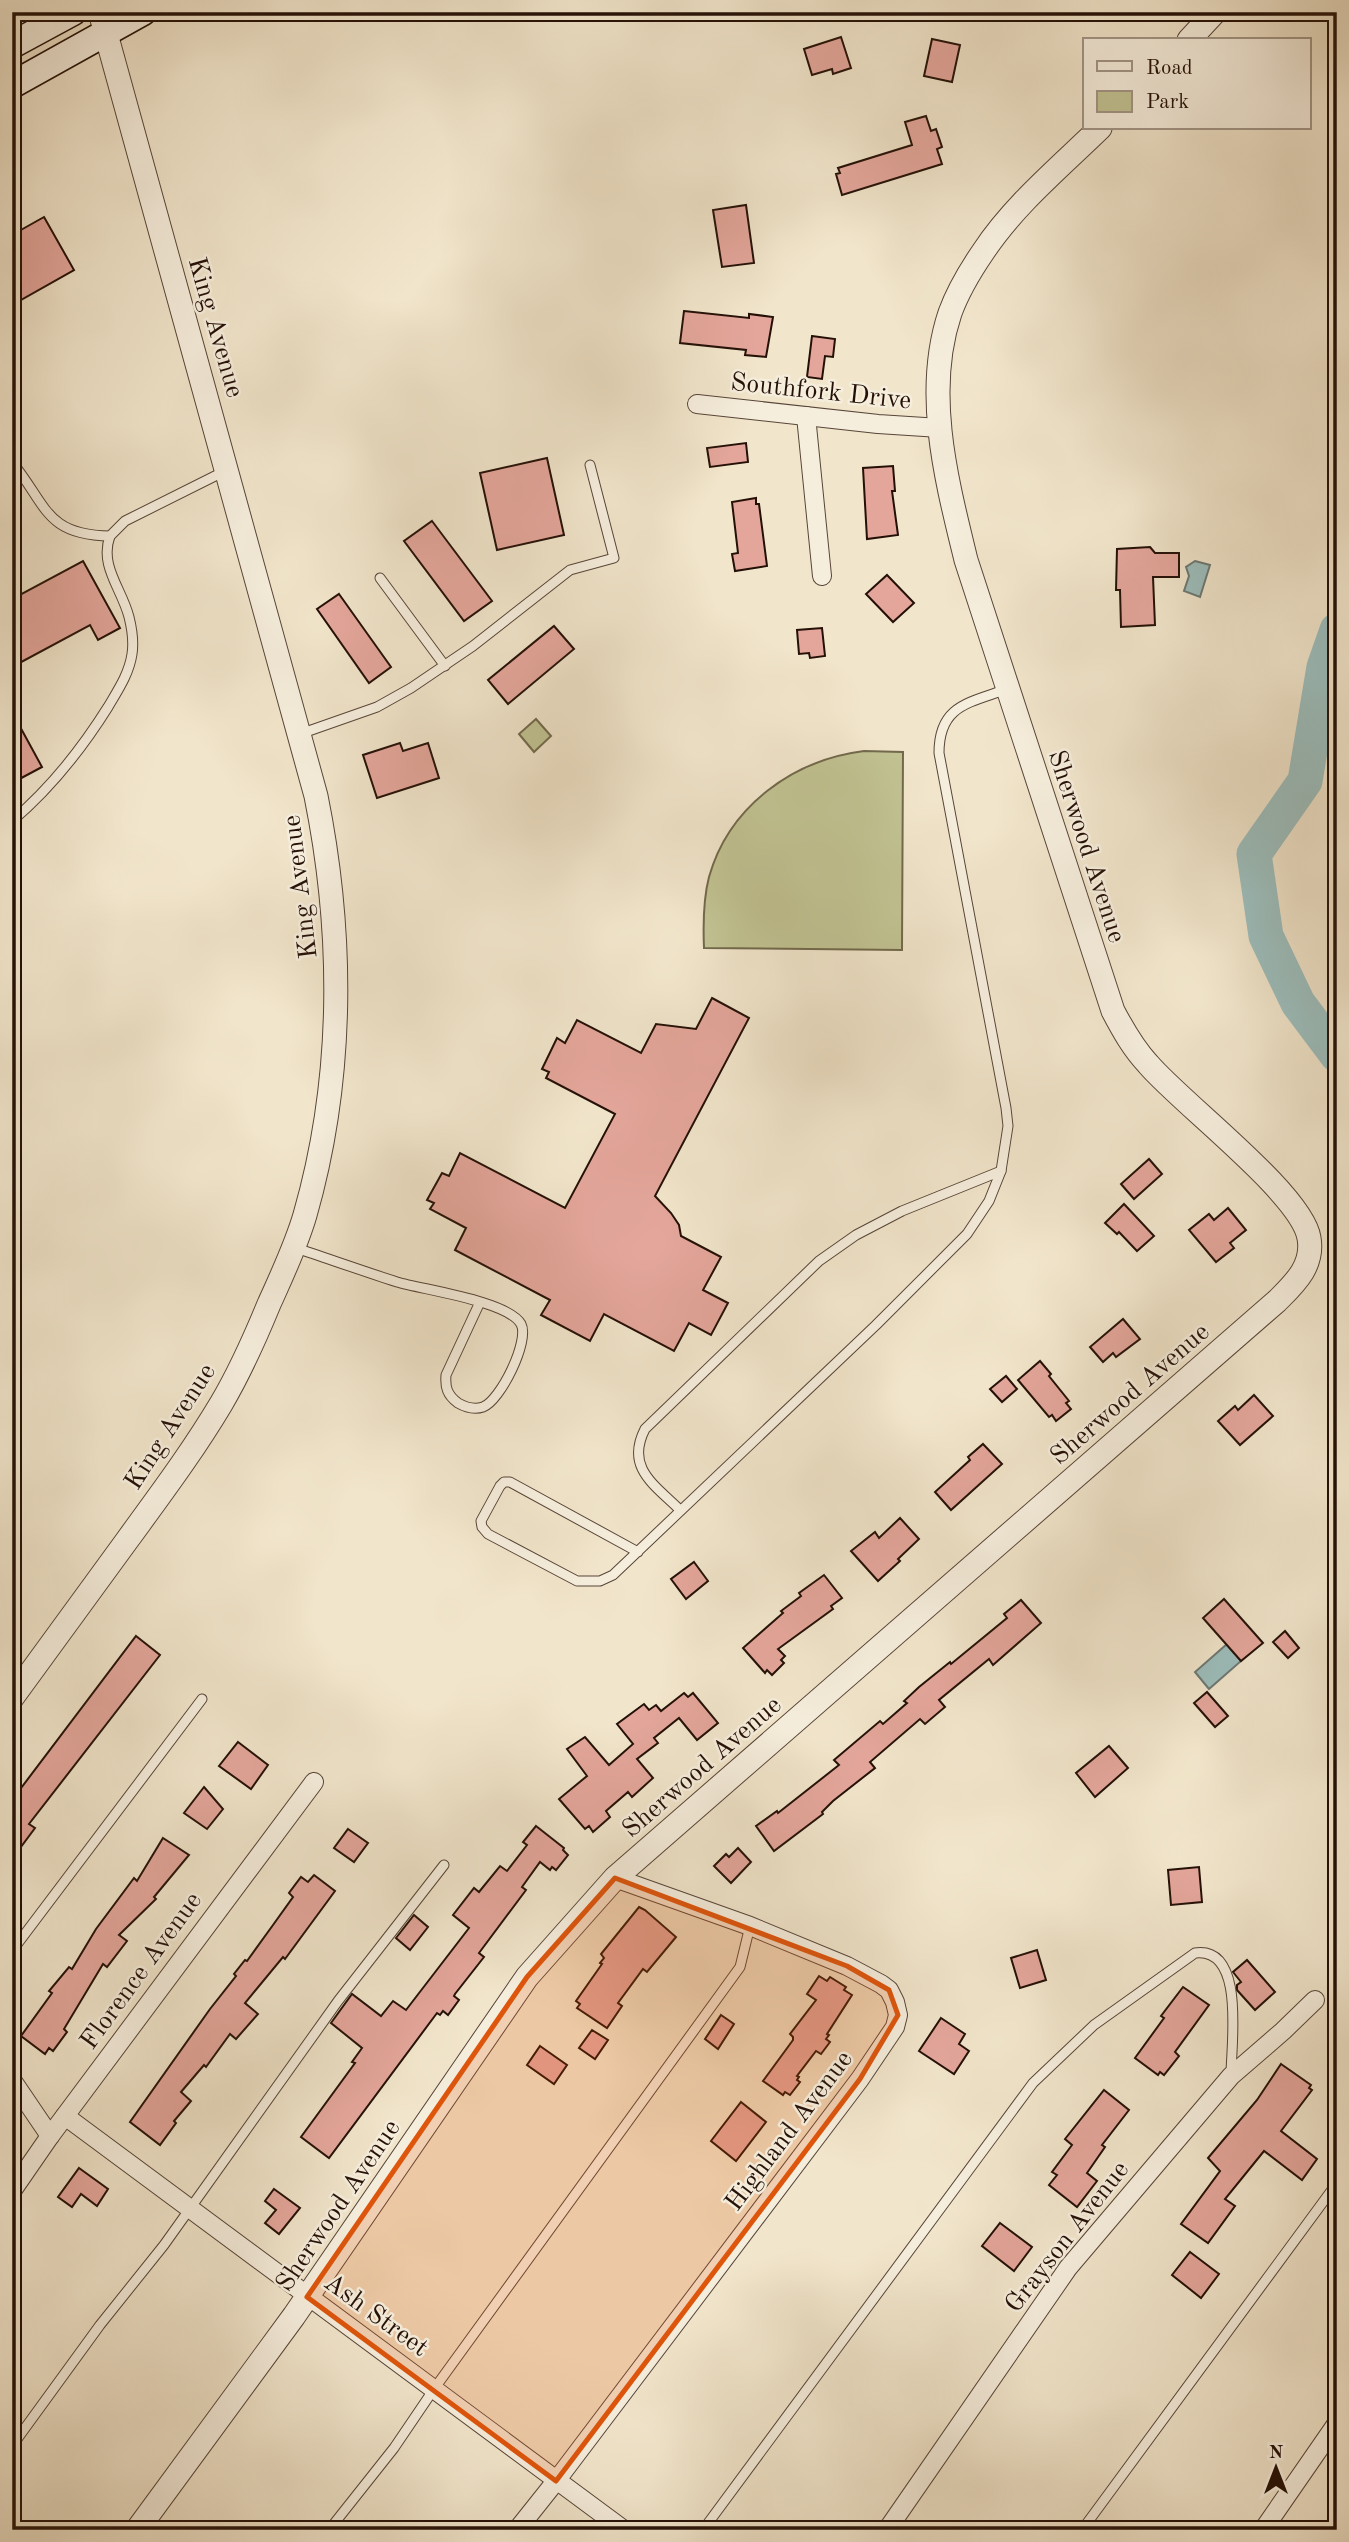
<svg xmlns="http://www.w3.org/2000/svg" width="1349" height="2542" font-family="'Old Standard TT',serif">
<rect width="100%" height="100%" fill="#f1e5cb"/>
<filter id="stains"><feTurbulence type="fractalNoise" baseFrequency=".00286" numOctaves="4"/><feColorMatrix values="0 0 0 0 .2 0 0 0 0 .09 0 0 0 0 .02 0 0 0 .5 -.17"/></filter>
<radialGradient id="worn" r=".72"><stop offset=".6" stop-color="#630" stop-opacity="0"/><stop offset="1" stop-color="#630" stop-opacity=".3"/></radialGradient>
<g fill="#c1c292" stroke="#72694c" stroke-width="2">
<polygon points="536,719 551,736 534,752 519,734"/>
<path d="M864,751l39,1 -1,198 -198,-2c-1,-24 -1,-48 5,-71 20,-71 84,-117 155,-126z"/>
</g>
<g fill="#9cbebd" stroke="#6c7874" stroke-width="2">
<polygon points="1195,561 1210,565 1200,597 1184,591 1189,576 1186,567"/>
<polygon points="1227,1644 1241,1661 1209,1689 1195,1672"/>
</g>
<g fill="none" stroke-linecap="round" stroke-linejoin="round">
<polyline stroke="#9cbebd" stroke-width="35" points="1337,630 1324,667 1305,781 1254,854 1266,936 1298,1003 1337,1055"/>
</g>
<g fill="#e4a69b" stroke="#241007" stroke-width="2">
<polygon points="841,37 851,68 833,74 832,69 812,75 804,49"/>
<polygon points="932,39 960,45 952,82 924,76"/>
<polygon points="926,116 931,131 936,129 942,147 937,149 942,164 842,195 836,174 840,173 838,168 912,145 905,122"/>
<polygon points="746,205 754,263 722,267 713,210"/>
<polygon points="44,217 74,270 12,305 12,235"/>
<polygon points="684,311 749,318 749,314 773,317 766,357 745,355 746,350 680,343"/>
<polygon points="812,336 835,339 833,357 825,356 822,379 807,377"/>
<polygon points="746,443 748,462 710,467 707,448"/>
<polygon points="547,458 564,535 497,550 480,473"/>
<polygon points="893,466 895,491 892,491 898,535 867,539 863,468"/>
<polygon points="756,498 756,504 759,504 767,566 735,571 732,554 738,553 732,502"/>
<polygon points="432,521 492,601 464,621 404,541"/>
<polygon points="1150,547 1155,553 1179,553 1179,577 1153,577 1155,625 1121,627 1120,590 1116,590 1117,549"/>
<polygon points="83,561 120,628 98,640 90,625 12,667 12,599"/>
<polygon points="887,575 914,603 893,622 866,594"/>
<polygon points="339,594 391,667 369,683 317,609"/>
<polygon points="554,626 574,649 508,704 488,680"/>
<polygon points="822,628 825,656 810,658 809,653 799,654 797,630"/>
<polygon points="12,712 42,767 12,783"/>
<polygon points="400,743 403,751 428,743 439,778 377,798 363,755"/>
<polygon points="712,998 749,1018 655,1196 671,1213 679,1225 681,1236 721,1257 703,1290 728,1303 711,1335 689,1323 674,1351 604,1314 590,1341 541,1315 550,1300 455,1250 466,1228 430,1209 434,1203 427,1200 442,1173 449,1176 460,1153 565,1208 615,1114 546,1078 549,1072 542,1069 557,1038 565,1043 577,1020 641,1053 656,1024 696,1029"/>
<polygon points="1149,1159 1162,1174 1134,1199 1121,1184"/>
<polygon points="1124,1204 1154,1236 1137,1251 1119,1232 1117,1234 1105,1223"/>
<polygon points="1228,1208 1246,1230 1230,1243 1234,1248 1216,1262 1189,1230 1209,1214 1214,1220"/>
<polygon points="1123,1319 1140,1339 1116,1357 1113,1353 1103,1362 1090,1347"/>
<polygon points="1040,1361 1051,1374 1049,1376 1069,1401 1066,1403 1071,1409 1056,1421 1052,1415 1049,1417 1018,1380"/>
<polygon points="1006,1376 1017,1389 1002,1402 990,1389"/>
<polygon points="1254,1395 1273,1416 1240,1445 1218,1421 1235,1406 1238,1410"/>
<polygon points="983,1444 1002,1464 951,1510 935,1492 970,1460 968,1457"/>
<polygon points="900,1518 919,1539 898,1559 900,1561 878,1581 851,1551 875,1532 879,1538"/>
<polygon points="694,1562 708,1581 686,1599 671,1579"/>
<polygon points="824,1575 842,1598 831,1606 833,1609 778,1649 785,1656 781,1660 784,1663 772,1675 767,1670 765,1673 743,1648 783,1613 781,1611 801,1596 799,1593"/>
<polygon points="1224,1599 1263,1643 1241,1661 1203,1618"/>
<polygon points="1021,1600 1041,1623 993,1665 989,1659 939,1700 945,1707 925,1724 920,1719 870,1762 875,1768 833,1801 822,1812 823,1814 774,1851 756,1826 777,1811 778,1813 839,1765 834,1760 880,1721 883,1724 907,1703 904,1701 919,1687 950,1662 951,1664 1007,1618 1004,1614"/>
<polygon points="1285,1631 1299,1648 1288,1658 1273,1642"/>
<polygon points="136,1636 160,1655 29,1824 35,1828 12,1859 12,1800"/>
<polygon points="1207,1692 1228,1716 1215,1727 1194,1703"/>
<polygon points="684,1693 688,1697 693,1693 718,1723 697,1740 679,1718 654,1738 658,1743 637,1759 653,1778 632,1797 628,1792 606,1811 610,1817 593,1832 589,1826 585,1829 559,1799 587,1776 567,1749 585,1737 609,1765 633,1744 617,1724 644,1704 649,1710 656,1705 661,1711"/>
<polygon points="238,1742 268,1765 251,1789 219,1766"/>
<polygon points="1109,1746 1128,1768 1095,1797 1076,1773"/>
<polygon points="204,1787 223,1809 207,1829 184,1813"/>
<polygon points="536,1826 564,1848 563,1850 568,1855 556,1870 552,1867 550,1870 540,1862 522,1887 526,1890 479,1953 484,1957 455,1994 454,1996 459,2000 448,2015 443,2011 440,2015 437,2013 329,2158 301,2137 355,2063 352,2062 362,2048 331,2023 352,1994 381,2016 393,2001 406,2010 469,1928 453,1915 474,1888 479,1892 500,1866 507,1871 527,1845 523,1842"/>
<polygon points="348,1829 368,1843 354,1862 334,1848"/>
<polygon points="163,1838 189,1855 154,1897 156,1899 119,1935 127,1941 107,1967 103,1964 64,2029 67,2032 53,2051 49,2048 45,2054 21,2036 52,1993 49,1991 69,1967 72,1969 96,1929 134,1878 137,1881"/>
<polygon points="738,1848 751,1862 731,1883 714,1866 726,1854 729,1857"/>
<polygon points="1199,1867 1202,1902 1171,1905 1168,1870"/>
<polygon points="314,1875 335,1891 285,1959 283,1957 245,2003 258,2014 236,2039 230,2034 206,2067 204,2065 181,2092 191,2101 174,2121 176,2123 160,2145 130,2122 210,2009 236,1976 234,1974 245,1960 247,1961 273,1925 293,1897 289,1893 301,1877 308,1882"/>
<polygon points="639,1907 645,1910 676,1937 647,1972 643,1969 618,2003 622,2006 607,2028 577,2008 580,2004 576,2001 602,1964 600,1963 604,1958 601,1954"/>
<polygon points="414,1915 428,1927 410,1950 396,1938"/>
<polygon points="1037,1950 1046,1980 1020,1988 1011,1958"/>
<polygon points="1247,1960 1275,1992 1255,2010 1237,1990 1237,1985 1241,1982 1233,1972"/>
<polygon points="819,1976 827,1981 830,1977 846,1987 844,1990 852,1995 827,2034 829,2035 826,2039 830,2042 821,2054 816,2051 797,2076 799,2077 797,2080 800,2082 790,2095 785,2092 783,2095 763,2081 793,2040 793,2037 790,2034 816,2000 807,1994"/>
<polygon points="1183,1987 1209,2005 1175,2052 1179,2056 1164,2075 1160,2072 1158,2075 1135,2058 1164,2018 1161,2016"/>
<polygon points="721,2015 734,2024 718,2049 705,2039"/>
<polygon points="941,2018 965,2034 959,2044 969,2051 954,2074 919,2051"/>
<polygon points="592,2030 608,2040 595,2059 579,2048"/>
<polygon points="540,2046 567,2065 554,2084 527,2065"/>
<polygon points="1281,2064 1311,2085 1309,2088 1312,2090 1281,2131 1317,2159 1302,2180 1264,2151 1225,2199 1235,2206 1208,2243 1181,2224 1220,2171 1208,2158 1257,2100"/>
<polygon points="1104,2090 1129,2110 1102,2145 1105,2147 1087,2173 1097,2181 1077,2207 1049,2185 1057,2175 1052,2172 1072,2145 1065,2139"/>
<polygon points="741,2102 766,2122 736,2161 711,2141"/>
<polygon points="79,2168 108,2189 97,2206 81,2194 72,2207 58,2197"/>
<polygon points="274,2189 300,2208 279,2234 265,2223 276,2210 265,2201"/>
<polygon points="1000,2223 1032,2247 1014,2271 982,2246"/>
<polygon points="1190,2252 1219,2274 1201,2298 1172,2275"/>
</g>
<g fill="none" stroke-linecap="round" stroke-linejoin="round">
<defs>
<g id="service">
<path d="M12,462c35,43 33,73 98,74l15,-15 100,-50"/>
<polyline points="380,578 445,666"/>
<polyline points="300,734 377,707 411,688 473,646 570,570 614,558 590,465"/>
<path d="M12,821c39,-33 69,-71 96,-114 10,-17 21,-33 24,-53 2,-13 0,-25 -3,-37 -7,-28 -30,-51 -19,-81"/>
<path d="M296,1248c33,11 67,23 101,34 27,8 111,19 124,42 9,17 -21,77 -38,83 -9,3 -18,0 -25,-4 -11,-8 -13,-16 -12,-28l34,-73"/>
<path d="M680,1510c-25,-25 -55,-42 -35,-81l174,-168 37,-26 46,-24 99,-40"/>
<path d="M638,1552l-128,-70h-6l-4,4 -19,35 1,6 6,7 89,47h23l13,-6 263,-250 91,-91 22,-33 12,-30 7,-45 -2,-18 -67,-355c0,-48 30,-50 68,-64"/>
<polyline points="12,1951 202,1699"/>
<polyline points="12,2446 100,2325 164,2245 338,2001 444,1865"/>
<polyline points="329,2530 394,2448 434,2389 740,1967 750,1926"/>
<path d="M703,2530l330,-447 61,-58 101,-72c51,-7 36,92 36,122"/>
<polyline points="1082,2530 1337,2183"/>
</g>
<g id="minor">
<polyline points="697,404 878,424 940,428"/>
<polyline points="806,416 822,576"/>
<polyline points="12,2080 50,2136"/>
<polyline points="65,2116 624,2530"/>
<polyline points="12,2191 50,2136 314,1782"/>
<polyline points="517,2530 556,2481 860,2079 895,2027 898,2015 895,2002 889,1990 881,1984 847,1966 750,1926 615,1878"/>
<polyline points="887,2530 1068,2268 1231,2076 1283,2031 1315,2000"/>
<polyline points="1263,2530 1337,2423"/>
</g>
<g id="tertiary">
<polyline points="1189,40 1215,12"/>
<path d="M12,1698c39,-53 77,-106 116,-159 32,-44 65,-88 93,-135 19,-32 34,-66 48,-100 13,-29 27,-58 36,-89 39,-136 39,-280 11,-419l-216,-784"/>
<path d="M137,2530l157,-214 233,-339 88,-99 662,-577c17,-17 37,-35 32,-63 -7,-44 -128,-135 -161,-174 -15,-16 -25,-34 -35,-53l-147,-451c-19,-78 -43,-167 -16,-247 8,-22 20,-42 33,-61 31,-47 77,-85 117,-124"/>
</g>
<g id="secondary">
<polyline points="12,45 73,12"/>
<polyline points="12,85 143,12"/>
</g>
</defs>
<use href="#service" stroke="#574538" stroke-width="11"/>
<use href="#minor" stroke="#574538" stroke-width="20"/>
<use href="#tertiary" stroke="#574538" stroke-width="25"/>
<use href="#secondary" stroke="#241007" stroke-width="29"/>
<use href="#service" stroke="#f6eedd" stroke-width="9"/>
<use href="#minor" stroke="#f6eedd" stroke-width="18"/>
<use href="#tertiary" stroke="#f6eedd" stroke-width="23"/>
<use href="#secondary" stroke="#f6eedd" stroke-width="26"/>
</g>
<path fill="#de550c" fill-opacity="0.2" stroke="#de550c" stroke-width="5" stroke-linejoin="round" d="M615,1878l232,88 42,24 9,25 -38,64 -304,402 -249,-184 220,-320z"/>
<g text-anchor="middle" stroke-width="5" stroke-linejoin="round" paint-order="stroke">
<g font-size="26" fill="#241007" stroke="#f6eedd">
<text transform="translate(217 327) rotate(74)" y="9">King Avenue</text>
<text transform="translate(821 390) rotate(6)" y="9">Southfork Drive</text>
<text transform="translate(1088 846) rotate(72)" y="9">Sherwood Avenue</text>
<text transform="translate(299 887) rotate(-97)" y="9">King Avenue</text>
<text transform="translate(1129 1393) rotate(-41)" y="9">Sherwood Avenue</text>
<text transform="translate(169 1426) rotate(-57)" y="9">King Avenue</text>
<text transform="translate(701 1766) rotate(-41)" y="9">Sherwood Avenue</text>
<text transform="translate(140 1970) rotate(-54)" y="9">Florence Avenue</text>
<text transform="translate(788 2130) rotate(-53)" y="9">Highland Avenue</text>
<text transform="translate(337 2205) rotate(-56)" y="9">Sherwood Avenue</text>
<text transform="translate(1066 2236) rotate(-52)" y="9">Grayson Avenue</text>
<text transform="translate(377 2314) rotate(36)" y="9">Ash Street</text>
</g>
</g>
<rect width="1349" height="2542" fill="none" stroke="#f1e5cb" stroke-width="42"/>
<rect x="14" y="14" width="1321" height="2514" fill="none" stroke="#241007" stroke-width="3.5"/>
<rect x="21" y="21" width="1307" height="2500" fill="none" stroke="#241007" stroke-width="2"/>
<rect x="1083" y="38" width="228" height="91" fill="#f6eedd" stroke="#a29587" stroke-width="2"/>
<rect x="1097" y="61" width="35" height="10" fill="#f6eedd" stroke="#a29587" stroke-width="2"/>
<text x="1146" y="74" font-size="21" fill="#241007">Road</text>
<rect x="1097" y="91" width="35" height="21" fill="#c1c292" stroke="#a29587" stroke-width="2"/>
<text x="1146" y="108" font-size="21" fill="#241007">Park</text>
<g transform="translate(1276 2468)" stroke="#f6eedd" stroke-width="5" paint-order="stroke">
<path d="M0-5L12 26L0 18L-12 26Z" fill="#241007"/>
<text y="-10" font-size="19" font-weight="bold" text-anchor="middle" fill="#241007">N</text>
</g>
<rect width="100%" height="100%" filter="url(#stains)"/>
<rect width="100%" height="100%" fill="url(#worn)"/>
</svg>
